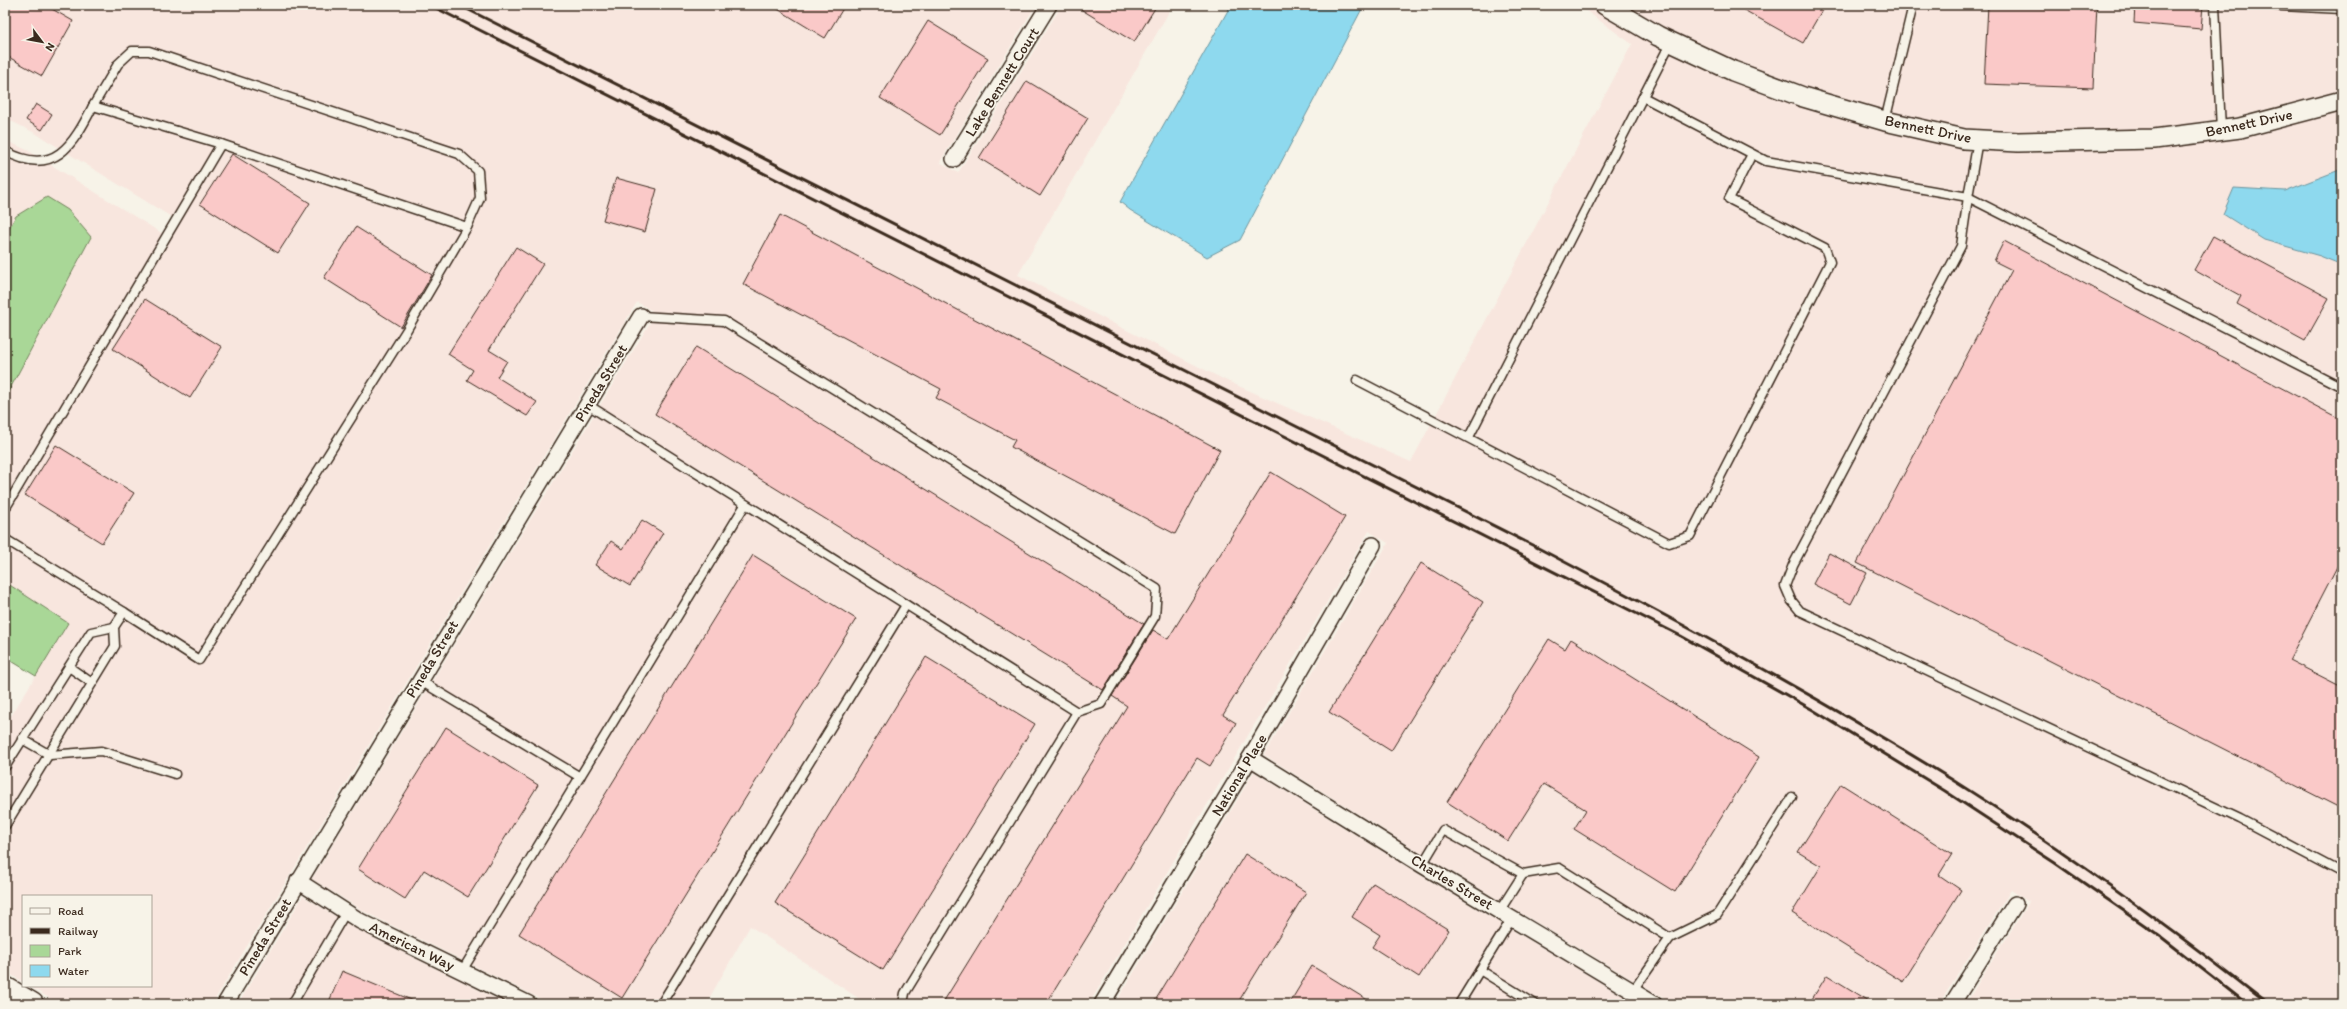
<svg xmlns="http://www.w3.org/2000/svg" width="2347" height="1009" font-family="Itim,sans-serif">
<rect width="100%" height="100%" fill="#f7f3e8"/>
<filter id="ink" filterUnits="userSpaceOnUse"><feTurbulence type="fractalNoise" baseFrequency=".025" numOctaves="2"/><feDisplacementMap in="SourceGraphic" scale="8" xChannelSelector="R" yChannelSelector="G"/><feConvolveMatrix kernelMatrix="1 2 1 2 8 2 1 2 1" color-interpolation-filters="sRGB"/></filter>
<g filter="url(#ink)">
<g fill="#f8e6de">
<polygon points="5,5 630,5 636,8 638,5 1036,5 940,162 958,173 1062,5 1173,5 1018,275 1225,380 1411,462 1632,44 1578,5 1587,5 1653,45 1729,80 1800,107 1893,134 1963,149 2020,153 2155,149 2244,138 2342,112 2342,169 2285,191 2258,188 2321,256 2342,265 2342,1004 1965,1004 2029,902 2011,890 1939,1004 1673,1004 1427,857 1264,755 1388,543 1369,531 1089,1004 867,1004 750,926 706,1004 551,1004 365,912 312,879 656,313 637,302 212,1004 59,1004 29,986 151,986 151,896 23,896 23,982 5,971 5,726 68,623 5,582 5,398 91,237 16,216 5,235 5,140 27,150 163,234 173,218 35,133 5,118"/>
<polygon points="1624,5 2342,5 2342,90 2237,117 2152,129 2017,132 1965,129 1897,114 1805,88 1737,62 1662,27"/>
<polygon points="1254,772 1417,873 1636,1004 1115,1004"/>
<polygon points="303,896 356,929 507,1004 238,1004"/>
</g>
<g fill="#a9d797" stroke="#72805a">
<polygon points="47,197 68,210 91,237 5,398 5,235 16,216"/>
<polygon points="5,582 68,623 36,676 5,657"/>
</g>
<g fill="#8ed9ee" stroke="#6d939b">
<polygon points="1231,5 1364,5 1240,240 1207,257 1130,210 1120,202"/>
<polygon points="2342,169 2342,265 2320,256 2264,240 2223,214 2234,188 2285,191"/>
</g>
<g fill="#fac9c8" stroke="#3b2a1e">
<polygon points="5,5 45,5 73,21 42,76 5,55"/>
<polygon points="771,5 845,5 825,38"/>
<polygon points="1074,5 1157,5 1134,42"/>
<polygon points="1735,5 1825,5 1803,43"/>
<polygon points="1988,5 2097,5 2093,88 1984,84"/>
<polygon points="2135,5 2203,5 2201,29 2134,23"/>
<polygon points="928,21 988,58 940,135 880,98"/>
<polygon points="1027,81 1088,118 1040,196 979,158"/>
<polygon points="36,104 52,114 42,130 26,120"/>
<polygon points="232,154 310,203 278,253 200,204"/>
<polygon points="616,178 657,189 645,232 603,220"/>
<polygon points="780,215 1220,450 1175,534 1011,447 1015,440 936,398 941,389 743,284"/>
<polygon points="356,227 432,275 401,327 324,278"/>
<polygon points="2213,236 2329,298 2305,341 2237,304 2241,296 2194,270"/>
<polygon points="2004,241 2342,420 2342,557 2289,660 2342,687 2342,809 1857,563 2012,270 1994,261"/>
<polygon points="516,247 543,264 489,350 507,361 497,377 537,402 527,416 467,380 473,370 448,354"/>
<polygon points="145,299 222,347 190,398 113,349"/>
<polygon points="696,347 1144,624 1103,690 655,414"/>
<polygon points="56,445 134,493 102,543 25,495"/>
<polygon points="1271,472 1345,517 1223,715 1236,723 1210,766 1197,758 1046,1004 942,1004 1127,706 1112,696 1153,630 1168,639"/>
<polygon points="642,520 663,533 630,586 595,565 611,541 623,549"/>
<polygon points="1829,553 1867,573 1851,604 1813,584"/>
<polygon points="753,555 856,619 622,998 519,934"/>
<polygon points="1421,563 1483,602 1391,751 1329,712"/>
<polygon points="1549,639 1565,649 1571,639 1759,757 1675,892 1574,829 1586,810 1544,784 1508,841 1447,802"/>
<polygon points="926,657 1035,724 883,970 775,903"/>
<polygon points="446,727 538,785 468,897 424,870 405,899 358,869"/>
<polygon points="1841,784 1952,854 1939,875 1961,890 1903,982 1792,913 1821,866 1798,852"/>
<polygon points="1245,854 1306,892 1237,1004 1153,1004"/>
<polygon points="1373,883 1449,930 1419,977 1372,947 1380,935 1352,917"/>
<polygon points="1312,966 1374,1004 1289,1004"/>
<polygon points="342,971 421,1004 328,1004"/>
<polygon points="1827,975 1874,1004 1809,1004"/>
</g>
<g fill="none" stroke-linecap="round" stroke-linejoin="round">
<defs>
<g id="service">
<polyline points="2215,5 2221,130"/>
<polyline points="2262,5 2342,9"/>
<polyline points="1643,97 1766,161 1968,197 1978,140"/>
<polyline points="93,106 118,64 132,51 149,51 459,154 478,171 480,198 467,227 221,144"/>
<polyline points="1885,121 1913,5"/>
<path d="M5,151c49,27 68,-6 88,-45l128,38 -216,365"/>
<polyline points="1357,380 1669,543 1690,536 1830,262 1825,248 1729,199 1752,154"/>
<polyline points="2342,387 1968,197 1961,246 1793,565 1785,586 1791,600 1800,611 2240,819 2342,873"/>
<polyline points="588,405 1077,712 1101,704 1155,616 1157,589 724,321 641,316"/>
<polyline points="1469,437 1671,42"/>
<polyline points="5,539 124,612 114,627 115,646 5,826"/>
<polyline points="124,612 199,660 406,331 467,227"/>
<polyline points="69,667 92,683"/>
<polyline points="419,680 580,777"/>
<polyline points="22,739 50,755 101,751 175,774"/>
<polyline points="5,767 91,632 114,627"/>
<polyline points="1422,865 1443,830 1523,874 1559,868 1670,938"/>
<polyline points="1500,910 1523,874"/>
<polyline points="1480,970 1535,1004"/>
<polyline points="462,971 745,505"/>
<polyline points="1633,991 1670,938 1717,915 1792,797"/>
<polyline points="292,1004 346,912"/>
<polyline points="661,1004 906,605"/>
<polyline points="903,1004 905,993 1077,712"/>
<polyline points="1459,1004 1512,918"/>
</g>
<g id="minor">
<polyline points="954,159 1049,5"/>
<polyline points="1250,758 1422,865 1654,1004"/>
<polyline points="298,881 360,921 529,1004"/>
<polyline points="225,1004 641,316"/>
<polyline points="1102,1004 1250,758 1373,545"/>
<polyline points="1952,1004 2015,904"/>
</g>
<polyline id="tertiary" points="1605,5 1658,36 1733,71 1803,97 1885,121 1964,139 2018,142 2154,139 2240,128 2342,101"/>
<polyline id="secondary" points="5,988 32,1004"/>
</defs>
<use href="#service" stroke="#3b2a1e" stroke-width="11"/>
<use href="#minor" stroke="#3b2a1e" stroke-width="18"/>
<use href="#tertiary" stroke="#3b2a1e" stroke-width="22"/>
<use href="#secondary" stroke="#3b2a1e" stroke-width="25"/>
<use href="#service" stroke="#f7f3e8" stroke-width="8"/>
<use href="#minor" stroke="#f7f3e8" stroke-width="15"/>
<use href="#tertiary" stroke="#f7f3e8" stroke-width="19"/>
<use href="#secondary" stroke="#f7f3e8" stroke-width="22"/>
<g stroke="#3b2a1e" stroke-width="3">
<polyline points="430,5 1681,636 1813,710 1945,791 2055,863 2160,936 2247,1004"/>
<path d="M459,5l1081,544c139,73 277,147 411,230 110,69 215,145 317,225"/>
</g>
</g>
</g>
<g text-anchor="middle" stroke-width="3.5" stroke-linejoin="round" paint-order="stroke">
<g font-size="15" fill="#3b2a1e" stroke="#f7f3e8">
<text transform="translate(1002 82) rotate(-58)" y="5">Lake Bennett Court</text>
<text transform="translate(2249 123) rotate(-12)" y="5">Bennett Drive</text>
<text transform="translate(1928 129) rotate(12)" y="5">Bennett Drive</text>
<text transform="translate(601 383) rotate(-59)" y="5">Pineda Street</text>
<text transform="translate(432 659) rotate(-59)" y="5">Pineda Street</text>
<text transform="translate(1239 775) rotate(-59)" y="5">National Place</text>
<text transform="translate(1452 882) rotate(31)" y="5">Charles Street</text>
<text transform="translate(265 937) rotate(-59)" y="5">Pineda Street</text>
<text transform="translate(412 946) rotate(26)" y="5">American Way</text>
</g>
</g>
<rect width="2347" height="1009" fill="none" stroke="#f7f3e8" stroke-width="20"/>
<rect x="10" y="10" width="2327" height="989" fill="none" stroke="#3b2a1e" stroke-width="1.5" filter="url(#ink)"/>
<rect x="22" y="895" width="130" height="92" fill="#f7f3e8" stroke="#aca397"/>
<rect x="30" y="908" width="20" height="6" fill="#f7f3e8" stroke="#aca397"/>
<text x="58" y="915" font-size="12" fill="#3b2a1e">Road</text>
<rect x="30" y="928" width="20" height="6" fill="#3b2a1e" stroke="#aca397"/>
<text x="58" y="935" font-size="12" fill="#3b2a1e">Railway</text>
<rect x="30" y="945" width="20" height="12" fill="#a9d797" stroke="#aca397"/>
<text x="58" y="955" font-size="12" fill="#3b2a1e">Park</text>
<rect x="30" y="965" width="20" height="12" fill="#8ed9ee" stroke="#aca397"/>
<text x="58" y="975" font-size="12" fill="#3b2a1e">Water</text>
<g transform="translate(42 42) rotate(122)" stroke="#f7f3e8" stroke-width="3" paint-order="stroke">
<path d="M0-3L7 15L0 10L-7 15Z" fill="#3b2a1e"/>
<text y="-6" font-size="11" font-weight="bold" text-anchor="middle" fill="#3b2a1e">N</text>
</g>
</svg>
